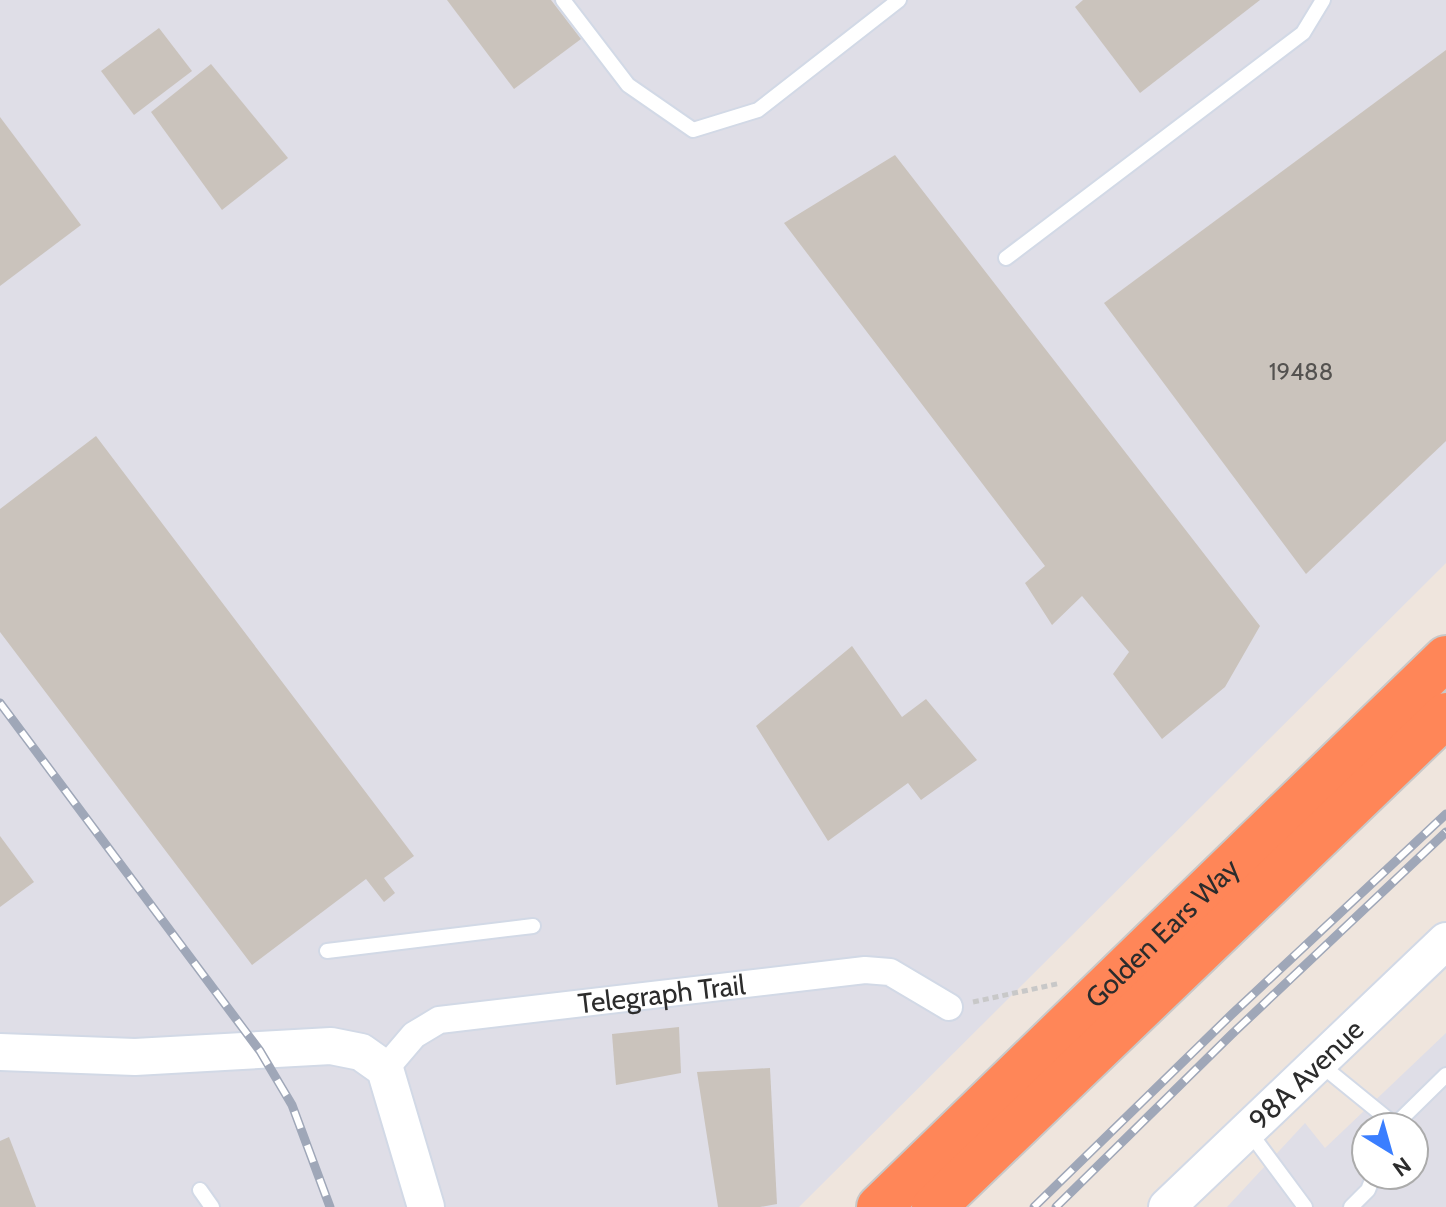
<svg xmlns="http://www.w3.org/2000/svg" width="1446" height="1207" font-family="Cabin,sans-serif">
<rect width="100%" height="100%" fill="#efe5dd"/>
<g fill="#dfdee7" fill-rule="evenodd">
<polygon points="0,0 1446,0 1446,563 799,1207 0,1207"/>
<path d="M1446,1033v174h-219l78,-84 20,25zM1366,1127h48v48h-48z"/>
</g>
<g fill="#cac3bc">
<polygon points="447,0 551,0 581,39 514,89"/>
<polygon points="1083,0 1260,0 1140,93 1075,7"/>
<polygon points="159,28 192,71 134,115 101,71"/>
<polygon points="1446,50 1446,441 1306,574 1104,303"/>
<polygon points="211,64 288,158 222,210 151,112"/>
<polygon points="0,117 81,225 0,286"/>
<polygon points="895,155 1260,626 1225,687 1162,739 1113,674 1129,652 1082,596 1052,625 1025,583 1045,566 784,223"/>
<polygon points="96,436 414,856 384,878 395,893 384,902 366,879 252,965 0,632 0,509"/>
<polygon points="852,646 902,717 926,699 977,760 921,800 908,783 828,841 756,726"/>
<polygon points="0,836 34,882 0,907"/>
<polygon points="679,1027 681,1073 616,1085 612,1034"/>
<polygon points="770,1068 777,1204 760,1207 718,1207 697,1072"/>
<polygon points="9,1137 36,1207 0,1207 0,1141"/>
</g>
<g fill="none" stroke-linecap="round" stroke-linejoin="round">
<defs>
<g id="lane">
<polyline points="563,0 628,85 693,130 758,110 899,0"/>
<polyline points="1006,258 1303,33 1323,0"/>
<polyline points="327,951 533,926"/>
<polyline points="1320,1064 1395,1125 1446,1075"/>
<polyline points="1248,1130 1305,1207"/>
<polyline points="200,1190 212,1207"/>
<polyline points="1351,1207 1368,1190 1374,1175"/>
</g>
<g id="street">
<path id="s1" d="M385,1069l29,-34 25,-15 426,-50 25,2 59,35"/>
</g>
<g id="secondary">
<polyline points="0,1052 135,1057 331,1046 361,1052 385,1069 426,1207"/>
<path id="s2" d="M1167,1207l279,-266"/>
</g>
<g id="highway">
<path id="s3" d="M879,1207l567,-549"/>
<polyline points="934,1207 1446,715"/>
</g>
</defs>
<use href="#lane" stroke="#d2d9e6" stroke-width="18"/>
<use href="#street" stroke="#d2d9e6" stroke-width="30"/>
<use href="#secondary" stroke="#d2d9e6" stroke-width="40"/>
<use href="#highway" stroke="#c8c8c8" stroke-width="48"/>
<polyline stroke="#c8c8c8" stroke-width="5" stroke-dasharray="6 4" stroke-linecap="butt" points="973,1002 1061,983"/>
<use href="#lane" stroke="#fff" stroke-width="14"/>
<use href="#street" stroke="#fff" stroke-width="26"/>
<use href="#secondary" stroke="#fff" stroke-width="36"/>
<use href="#highway" stroke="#ff8658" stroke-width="44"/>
<defs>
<g id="rail">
<polyline points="0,703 260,1051 292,1105 330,1207"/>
<polyline points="1034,1207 1231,1015 1446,814"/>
<polyline points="1056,1207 1232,1034 1446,832"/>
</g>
</defs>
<use href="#rail" stroke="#9fa7b8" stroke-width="9"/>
<use href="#rail" stroke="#fff" stroke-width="6" stroke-dasharray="18" stroke-linecap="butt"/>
</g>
<g text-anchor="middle" stroke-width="7" stroke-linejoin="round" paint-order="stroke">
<g font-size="24" fill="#545250">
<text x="1301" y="380">19488</text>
</g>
<g font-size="28" fill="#2c2c2c" stroke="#fff">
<text dy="10" stroke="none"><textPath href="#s3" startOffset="394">Golden Ears Way</textPath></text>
<text dy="10" stroke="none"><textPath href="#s1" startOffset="298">Telegraph Trail</textPath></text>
<text dy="10" stroke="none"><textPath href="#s2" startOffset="192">98A Avenue</textPath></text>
</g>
</g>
<g transform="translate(1390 1151) rotate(143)"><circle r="38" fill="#ffffff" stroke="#ababab" stroke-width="2"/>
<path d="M0-6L14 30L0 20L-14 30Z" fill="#3a7eff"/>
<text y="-12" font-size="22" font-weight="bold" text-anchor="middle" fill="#2c2c2c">N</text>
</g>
</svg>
